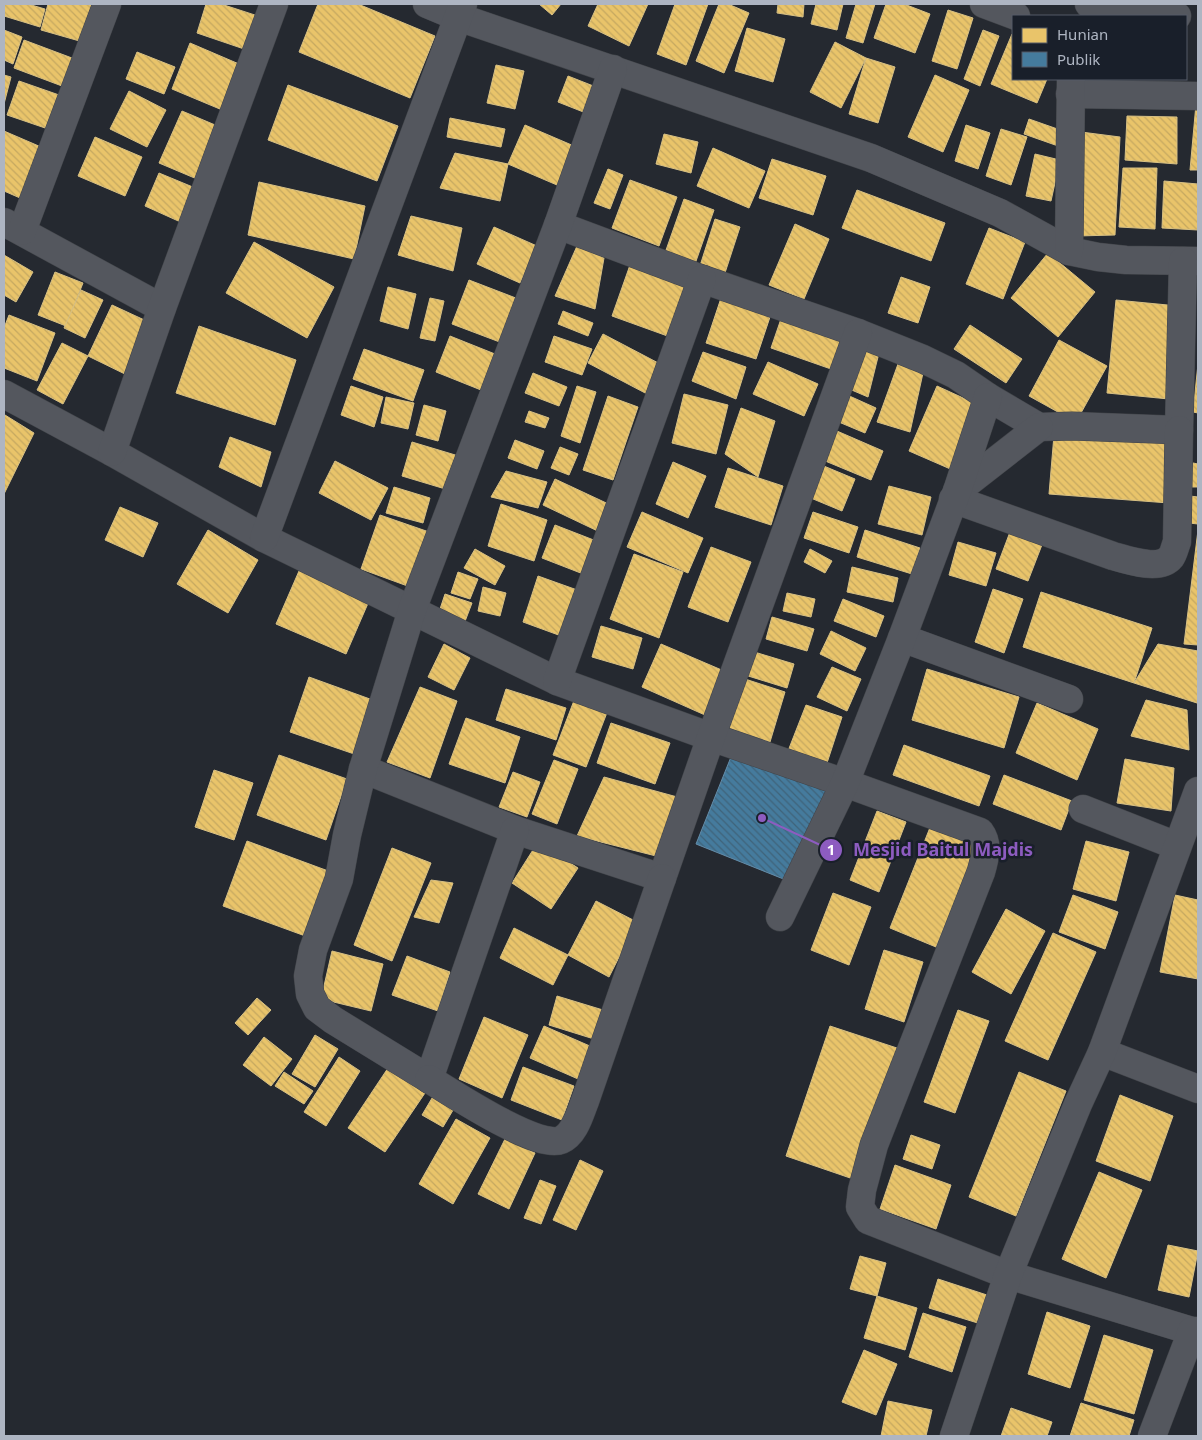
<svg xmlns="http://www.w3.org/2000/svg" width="1202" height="1440" font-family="'Noto Sans',sans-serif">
<defs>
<pattern id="homes-back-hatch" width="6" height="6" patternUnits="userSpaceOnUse" patternTransform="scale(1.25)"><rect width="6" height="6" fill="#e9c46a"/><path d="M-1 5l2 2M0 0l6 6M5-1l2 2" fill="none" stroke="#c5a860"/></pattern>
<pattern id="public-back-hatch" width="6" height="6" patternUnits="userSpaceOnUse" patternTransform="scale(1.25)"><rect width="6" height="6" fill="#457b9d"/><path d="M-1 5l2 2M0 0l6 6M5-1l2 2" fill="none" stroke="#3f637a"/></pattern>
</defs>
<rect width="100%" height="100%" fill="#252930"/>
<g fill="url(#homes-back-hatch)" stroke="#d7c084">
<polygon points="4,4 28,4 45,9 40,27 4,16"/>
<polygon points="48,4 93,4 83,42 41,30"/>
<polygon points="206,4 221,4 261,17 250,51 197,33"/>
<polygon points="318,4 358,4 435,36 410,98 299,52"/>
<polygon points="539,4 561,4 552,15"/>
<polygon points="598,4 648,4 629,46 588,26"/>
<polygon points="675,4 708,4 686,65 657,54"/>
<polygon points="719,4 728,4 749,13 724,73 696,61"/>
<polygon points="778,4 804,4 803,17 777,13"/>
<polygon points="816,4 843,4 837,30 811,24"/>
<polygon points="856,4 875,4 863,43 846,38"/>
<polygon points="886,4 904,4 930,14 915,53 874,38"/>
<polygon points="948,10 973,18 957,69 932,61"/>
<polygon points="747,28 785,39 773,82 735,71"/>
<polygon points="4,30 22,37 13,64 4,60"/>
<polygon points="983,30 999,36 980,86 964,79"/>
<polygon points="1012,34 1013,35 1013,79 1047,79 1037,103 991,84"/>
<polygon points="24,40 80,61 70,89 14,68"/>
<polygon points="835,42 866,58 841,108 810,92"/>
<polygon points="190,43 246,67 227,112 172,89"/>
<polygon points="137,52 175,67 164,94 126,79"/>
<polygon points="866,58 895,67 878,123 849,114"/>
<polygon points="496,65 524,71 515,109 487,103"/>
<polygon points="4,75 11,77 4,104"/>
<polygon points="935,75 969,90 943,152 908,137"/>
<polygon points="568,76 601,89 591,115 558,102"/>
<polygon points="19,81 62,96 51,130 7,115"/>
<polygon points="288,85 398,126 377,181 268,140"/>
<polygon points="129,91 166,110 147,147 110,129"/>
<polygon points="1196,104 1198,105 1198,170 1190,170"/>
<polygon points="182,111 227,130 204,182 159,163"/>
<polygon points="1127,116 1177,117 1177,164 1125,160"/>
<polygon points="450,118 505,129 501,147 447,137"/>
<polygon points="1029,119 1066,132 1061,147 1024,134"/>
<polygon points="525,125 581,149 564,188 508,164"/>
<polygon points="966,125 990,133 978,169 955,161"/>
<polygon points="1001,129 1027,137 1011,185 986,176"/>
<polygon points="4,131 48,150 27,201 4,191"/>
<polygon points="1081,132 1120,137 1115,235 1077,236"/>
<polygon points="664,134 698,142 691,173 656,164"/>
<polygon points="95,137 142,157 125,196 78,176"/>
<polygon points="713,148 765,171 749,208 697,186"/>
<polygon points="455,153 508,164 500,201 440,188"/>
<polygon points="1035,154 1060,160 1051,201 1026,196"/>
<polygon points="772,159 826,176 813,215 759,198"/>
<polygon points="1123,168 1157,168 1155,229 1119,227"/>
<polygon points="608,169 623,175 610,209 594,203"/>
<polygon points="159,173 200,190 185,224 145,206"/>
<polygon points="630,180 677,197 659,246 612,228"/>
<polygon points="1164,181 1198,184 1198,230 1162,228"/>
<polygon points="259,182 365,206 354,259 248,235"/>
<polygon points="857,190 945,223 931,261 842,228"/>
<polygon points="684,199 714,210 695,264 665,253"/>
<polygon points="411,216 462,228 453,271 398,255"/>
<polygon points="715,219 740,227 723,279 698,272"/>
<polygon points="795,224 829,239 804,299 769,285"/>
<polygon points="494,227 537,246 520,283 477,264"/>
<polygon points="989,228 1025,242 1003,299 966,284"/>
<polygon points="254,242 334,287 307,338 226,293"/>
<polygon points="577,246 604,258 595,309 555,296"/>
<polygon points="1048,253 1095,292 1058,337 1011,298"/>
<polygon points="4,255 33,272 16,302 4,295"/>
<polygon points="630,265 691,287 673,338 612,316"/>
<polygon points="55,272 83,283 66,326 38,315"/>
<polygon points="901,277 930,287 918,323 888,313"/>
<polygon points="469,280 521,300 505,344 452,324"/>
<polygon points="388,287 416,294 408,329 380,321"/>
<polygon points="81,290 103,300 85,338 64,328"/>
<polygon points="430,298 444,301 435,341 420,338"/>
<polygon points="721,298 771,314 756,359 706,343"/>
<polygon points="1116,300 1178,306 1169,399 1107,393"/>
<polygon points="112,305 153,324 129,376 88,356"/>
<polygon points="563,311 593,323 588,336 558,324"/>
<polygon points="783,313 843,334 831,369 771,348"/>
<polygon points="9,315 55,333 37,381 4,368 4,328"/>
<polygon points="970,325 1022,359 1006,383 954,349"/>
<polygon points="199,326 296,360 275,425 176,393"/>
<polygon points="603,334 664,366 649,395 588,363"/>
<polygon points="450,336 505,358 491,394 436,372"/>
<polygon points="554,336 592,349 582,375 545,362"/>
<polygon points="1059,340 1107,366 1076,422 1029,396"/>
<polygon points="62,343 88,356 63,404 37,390"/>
<polygon points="864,345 880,349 868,397 847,388"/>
<polygon points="364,349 424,370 413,401 353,379"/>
<polygon points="703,352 746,367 736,399 692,381"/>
<polygon points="768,362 818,384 804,416 753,394"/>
<polygon points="898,364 923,373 910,432 877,422"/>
<polygon points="1198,364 1198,413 1193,412"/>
<polygon points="533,373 567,387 559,406 525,393"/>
<polygon points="351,386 383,397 374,427 341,415"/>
<polygon points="577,386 596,392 580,443 561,436"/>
<polygon points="937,386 983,407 955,471 909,451"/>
<polygon points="684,394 728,405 716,454 672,443"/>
<polygon points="845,394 876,408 865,433 834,420"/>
<polygon points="608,396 638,407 613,480 583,470"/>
<polygon points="386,397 414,403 408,429 381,423"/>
<polygon points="424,405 446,411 438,441 416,435"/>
<polygon points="741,408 775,421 758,477 725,454"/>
<polygon points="529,411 549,418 545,428 525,422"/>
<polygon points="5,415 34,433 4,494 4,416"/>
<polygon points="830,428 883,451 871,480 818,458"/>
<polygon points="1054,435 1173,444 1169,503 1049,494"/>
<polygon points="230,437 271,452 261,487 219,467"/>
<polygon points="515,440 544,451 537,469 508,458"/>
<polygon points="412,442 462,457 452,491 402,476"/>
<polygon points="560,447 578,454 569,475 551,468"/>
<polygon points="335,461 388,488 371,520 319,493"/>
<polygon points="673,462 706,476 688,518 656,504"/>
<polygon points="1193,463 1198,464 1198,487 1191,487"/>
<polygon points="819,464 855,479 842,511 806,496"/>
<polygon points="728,468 783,486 771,525 715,507"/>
<polygon points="506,471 547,482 538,508 491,497"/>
<polygon points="555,479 617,508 604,534 543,505"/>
<polygon points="889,486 931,497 922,535 878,524"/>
<polygon points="394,487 430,498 423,523 386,513"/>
<polygon points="1190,496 1198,497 1198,524 1189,523"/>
<polygon points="501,504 547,520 534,561 488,546"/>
<polygon points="120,507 158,523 143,557 105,540"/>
<polygon points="642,512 703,538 688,573 627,547"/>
<polygon points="813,512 858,527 849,553 804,538"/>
<polygon points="380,515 432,533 413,588 361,569"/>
<polygon points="1013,524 1045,537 1028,581 996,569"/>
<polygon points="555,525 604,544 591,577 542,558"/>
<polygon points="208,530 258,560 228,613 177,584"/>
<polygon points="865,530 920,548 912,574 857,557"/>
<polygon points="1198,530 1198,645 1184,644"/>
<polygon points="958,542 996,553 986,586 949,575"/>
<polygon points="711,547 751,562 728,622 688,607"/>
<polygon points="475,549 505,566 495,585 464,568"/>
<polygon points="810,549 832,561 825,573 804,562"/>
<polygon points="634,554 683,572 659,638 610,619"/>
<polygon points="852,567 898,578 893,602 847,592"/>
<polygon points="299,571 369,601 346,654 276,624"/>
<polygon points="458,572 478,579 470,599 451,593"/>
<polygon points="538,576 580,591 564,637 523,622"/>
<polygon points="483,587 506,593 500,616 478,611"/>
<polygon points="993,589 1023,599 1004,653 975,642"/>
<polygon points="1041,592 1152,628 1134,683 1023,647"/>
<polygon points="787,593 815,599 811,617 783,611"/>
<polygon points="445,594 472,603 464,624 438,615"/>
<polygon points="843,599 884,616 876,637 834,621"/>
<polygon points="772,617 814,629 807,651 766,639"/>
<polygon points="601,626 642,638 633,669 592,657"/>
<polygon points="831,631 866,648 855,671 820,654"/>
<polygon points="444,644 470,658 454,690 428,677"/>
<polygon points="661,644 724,671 705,715 642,687"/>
<polygon points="1158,644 1198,651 1198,694 1197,703 1134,683"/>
<polygon points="751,651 794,664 787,688 745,675"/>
<polygon points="832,667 861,679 847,711 817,697"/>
<polygon points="927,669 1019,697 1004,748 912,720"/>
<polygon points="309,677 381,703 363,757 290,732"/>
<polygon points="742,678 785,692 770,742 725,727"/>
<polygon points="420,687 457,701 430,778 387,762"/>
<polygon points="506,689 566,708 556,740 496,720"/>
<polygon points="575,698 608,710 586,767 553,755"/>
<polygon points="1146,700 1187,710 1189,750 1131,736"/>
<polygon points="1037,703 1098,729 1077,780 1016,753"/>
<polygon points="806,705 842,717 827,763 788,751"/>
<polygon points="466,718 520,737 505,783 449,764"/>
<polygon points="611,723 670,743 655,784 597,763"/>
<polygon points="904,745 990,776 979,806 893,775"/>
<polygon points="279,755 347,779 326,840 257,815"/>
<polygon points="1125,759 1174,768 1171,811 1117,803"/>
<polygon points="554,760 578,769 557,824 532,814"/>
<polygon points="214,770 253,783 234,840 195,827"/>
<polygon points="513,772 540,782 527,817 499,807"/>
<polygon points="1004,775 1072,801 1061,830 993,804"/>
<polygon points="604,777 681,798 664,858 577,836"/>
<polygon points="877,811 906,822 879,892 850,880"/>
<polygon points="931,825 978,845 936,947 890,928"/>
<polygon points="247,841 331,872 308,937 223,906"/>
<polygon points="1086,841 1129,852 1116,901 1073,889"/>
<polygon points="538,842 578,868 551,909 512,883"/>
<polygon points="392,848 431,863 392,961 354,945"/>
<polygon points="431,880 453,883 439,923 414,917"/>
<polygon points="833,893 871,907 849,965 811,950"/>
<polygon points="1073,895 1118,912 1105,949 1059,932"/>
<polygon points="1175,895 1198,900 1198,979 1160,972"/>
<polygon points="596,901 637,922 609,977 568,955"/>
<polygon points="1006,909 1045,931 1011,994 972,972"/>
<polygon points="514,928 568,955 553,985 500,958"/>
<polygon points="1053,933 1096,952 1048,1060 1005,1041"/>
<polygon points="884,950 923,962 904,1022 865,1009"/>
<polygon points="332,951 383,964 371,1011 321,999"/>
<polygon points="407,956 450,972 438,1011 392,995"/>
<polygon points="557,996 603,1010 594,1039 549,1025"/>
<polygon points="257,998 271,1010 248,1035 235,1023"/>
<polygon points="958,1010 989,1021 955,1113 924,1102"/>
<polygon points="484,1017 528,1035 502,1098 459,1079"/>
<polygon points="544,1026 599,1050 585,1082 530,1058"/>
<polygon points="830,1026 903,1050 859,1181 786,1156"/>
<polygon points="315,1035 338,1049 315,1087 292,1074"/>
<polygon points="264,1037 292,1059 271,1086 243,1065"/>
<polygon points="339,1057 360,1071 326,1126 304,1112"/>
<polygon points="523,1067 574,1086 562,1120 511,1100"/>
<polygon points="388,1068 425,1093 385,1152 348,1128"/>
<polygon points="284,1072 313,1091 304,1104 275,1086"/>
<polygon points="1019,1072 1066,1091 1016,1216 969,1197"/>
<polygon points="438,1088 459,1100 443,1127 422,1115"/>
<polygon points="1120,1095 1173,1116 1150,1181 1096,1161"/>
<polygon points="456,1119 490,1138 453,1204 419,1184"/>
<polygon points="911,1135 940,1145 932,1169 903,1159"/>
<polygon points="505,1139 535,1153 509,1209 478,1194"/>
<polygon points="580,1160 603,1171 576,1230 553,1220"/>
<polygon points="895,1165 951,1185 936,1229 880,1209"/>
<polygon points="1099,1172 1142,1190 1106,1278 1062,1259"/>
<polygon points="540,1180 556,1186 541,1224 524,1218"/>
<polygon points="1168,1245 1198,1251 1189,1297 1158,1290"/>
<polygon points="860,1256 886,1263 877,1296 850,1289"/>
<polygon points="938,1279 990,1296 981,1324 929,1308"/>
<polygon points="877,1296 917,1308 905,1350 864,1338"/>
<polygon points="1047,1312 1090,1326 1070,1388 1028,1374"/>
<polygon points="923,1313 966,1327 952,1372 909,1357"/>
<polygon points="1104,1335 1153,1350 1134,1414 1084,1400"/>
<polygon points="864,1350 897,1364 876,1415 842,1402"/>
<polygon points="888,1401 932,1410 926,1436 881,1436"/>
<polygon points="1081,1403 1134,1420 1129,1436 1070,1436"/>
<polygon points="1011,1408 1052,1422 1047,1436 1001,1436"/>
</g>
<polygon fill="url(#public-back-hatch)" stroke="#648ca8" points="733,752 827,791 791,882 696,844"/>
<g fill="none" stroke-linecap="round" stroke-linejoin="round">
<defs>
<g id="minor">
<polyline points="427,4 458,17 871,158 1000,213 1069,251 1098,257 1126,260 1198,261"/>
<polyline points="984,4 1016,16"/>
<polyline points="1089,4 1166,8 1177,16"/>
<polyline points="1070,94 1198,96"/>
<polyline points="4,222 162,308"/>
<polyline points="558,225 702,279 858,333 923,359 956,375 988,397 1039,427 1072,426 1179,430 1183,261"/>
<polyline points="22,231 107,4"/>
<polyline points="1069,251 1071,79"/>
<path d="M4,394l108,58 152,86 293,143 154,56 134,46 135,49c9,12 5,26 1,40l-107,273 -12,45 -2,17 8,13 140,55 184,56h6"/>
<polyline points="112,452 162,308 274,4"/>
<polyline points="957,491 1039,427"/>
<path d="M953,499l160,57c14,4 47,15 58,1 3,-4 4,-11 6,-15l2,-112"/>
<polyline points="264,538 463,4"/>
<polyline points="902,638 1069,699"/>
<polyline points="557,681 702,279"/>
<polyline points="363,769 515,830 662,878 711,737 858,333"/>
<polyline points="1083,809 1177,846"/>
<polyline points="515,830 429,1079 333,1020 317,1008 310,994 308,976 313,950 339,879 347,835 363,769 412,610 558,225 613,69"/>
<polyline points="780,917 845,783 902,638 957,491 988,397"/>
<polyline points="1102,1052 1198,1089"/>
<path d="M429,1079c23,14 109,71 132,61 14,-6 19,-27 24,-39l77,-223"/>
<polyline points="954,1436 1008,1275 1078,1104 1102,1052 1198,791"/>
<polyline points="1152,1436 1192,1331"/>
</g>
</defs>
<use href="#minor" stroke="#414449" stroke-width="29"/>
<use href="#minor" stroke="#54575e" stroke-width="28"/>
</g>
<path fill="none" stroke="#8d5cc0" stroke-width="2" d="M762 818L831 850"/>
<g fill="#8d5cc0" stroke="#191f2a" stroke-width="2">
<circle cx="762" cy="818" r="5"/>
<circle cx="831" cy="850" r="12"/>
</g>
<g font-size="15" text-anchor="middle" font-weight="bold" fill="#fff">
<text x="831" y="855">1</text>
</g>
<g font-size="18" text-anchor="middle" font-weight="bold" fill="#8d5cc0" stroke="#191f2a" stroke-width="5" stroke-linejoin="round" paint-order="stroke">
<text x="943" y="856">Mesjid Baitul Majdis</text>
</g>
<rect width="1202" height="1440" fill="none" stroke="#aeb5c2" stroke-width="10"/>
<rect x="1012" y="15" width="175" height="65" fill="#191f2a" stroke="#555b67"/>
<rect x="1022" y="28" width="25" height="15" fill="#e9c46a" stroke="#555b67"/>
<text x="1057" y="40" font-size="15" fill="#aeb5c2">Hunian</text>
<rect x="1022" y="52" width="25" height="15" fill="#457b9d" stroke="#555b67"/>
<text x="1057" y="65" font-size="15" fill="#aeb5c2">Publik</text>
</svg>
